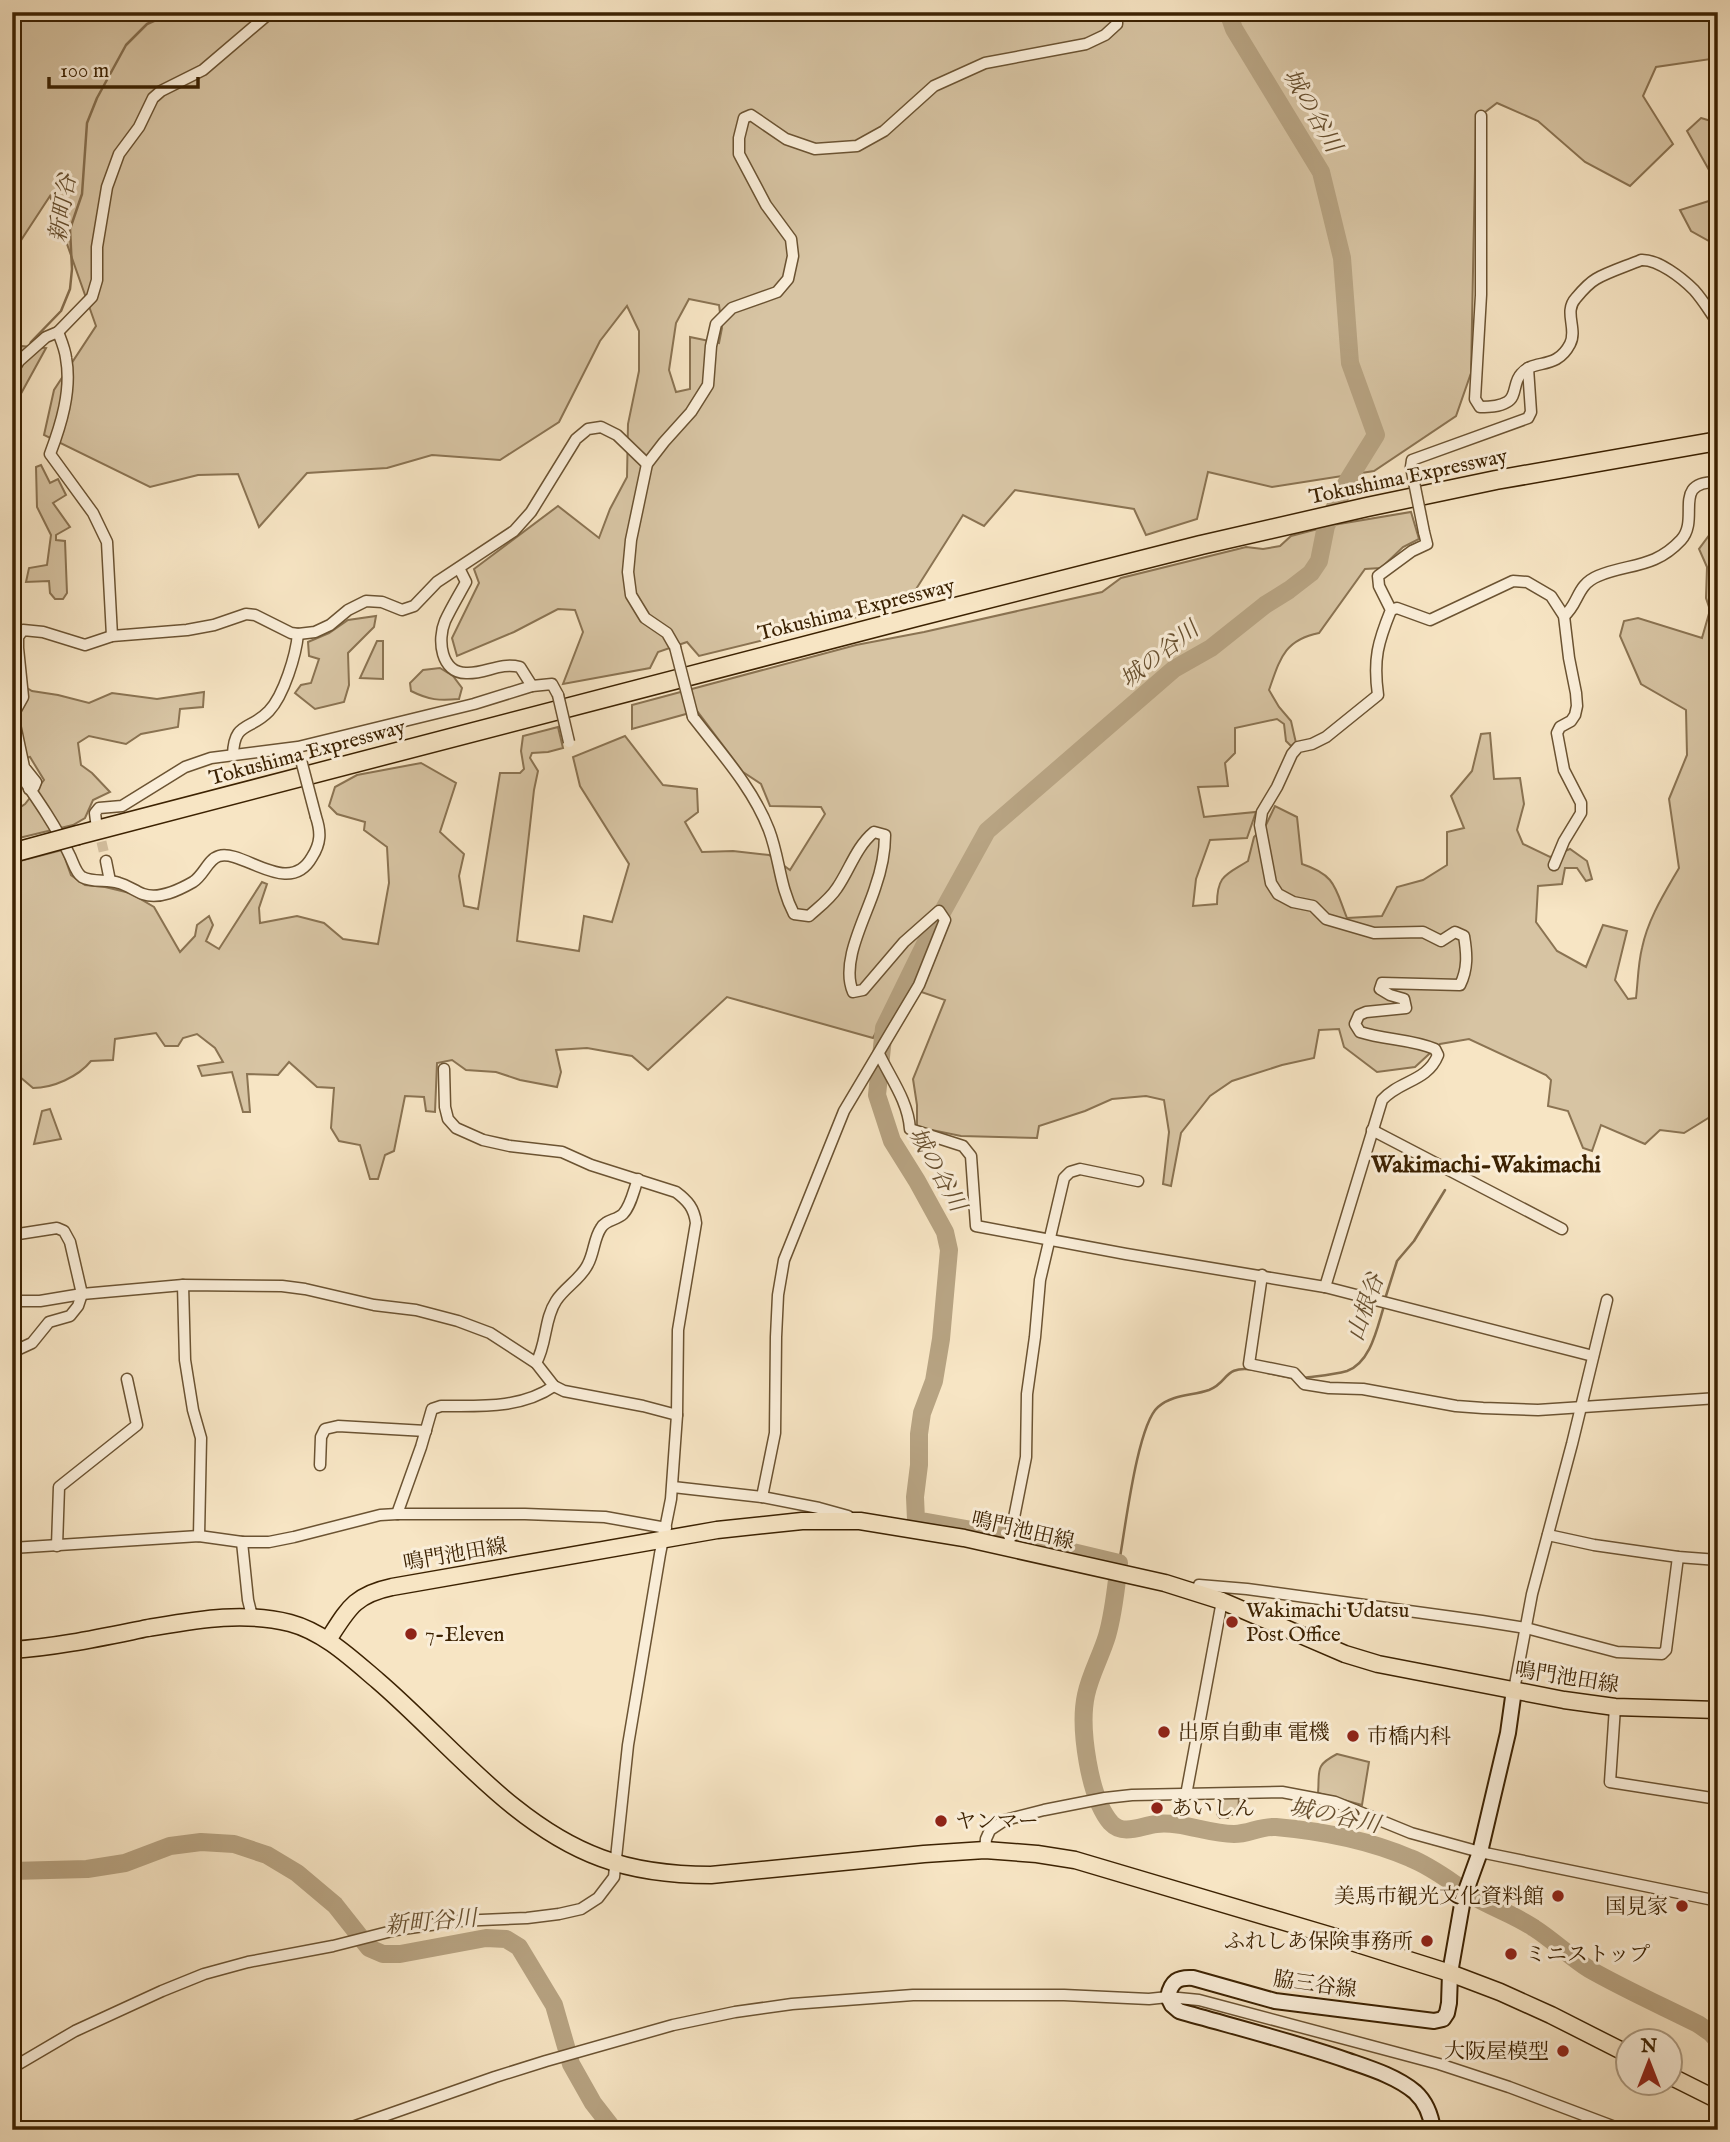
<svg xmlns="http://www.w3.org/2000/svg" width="1730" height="2142" font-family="'IM FELL English','Noto Serif JP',serif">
<rect width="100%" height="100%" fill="#f7e5c4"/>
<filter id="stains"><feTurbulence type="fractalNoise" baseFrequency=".00286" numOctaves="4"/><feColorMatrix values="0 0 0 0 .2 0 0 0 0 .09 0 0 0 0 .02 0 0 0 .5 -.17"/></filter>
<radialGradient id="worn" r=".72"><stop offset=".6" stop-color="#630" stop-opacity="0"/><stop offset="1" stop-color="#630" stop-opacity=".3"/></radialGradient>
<g fill="#d7c4a3" stroke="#8a7352" stroke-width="2" fill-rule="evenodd">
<path d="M12,12h1706v46l-62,9 -13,29 30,48 -43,42 -45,-24 -47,-41 -41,-18 -21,16 -5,254 -15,43 -82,55 -102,16 -64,-15 -11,47 -51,16 -12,-26 -119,-19 -31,36 -21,-11 -57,90 -207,51 -12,-14 -29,10 -8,16 -87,16 20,-52 -8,-22 -17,-1 -44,23 -57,24 -5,-18 27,-55 -5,-14 84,-63 41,32 11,-29 17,-32 1,-53 11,-53v-40l-12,-25 -27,35 -41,81 -59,38 -68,-5 -45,13 -80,5 -48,54 -21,-53 -40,1 -48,12 -106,-52 10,-45 42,-64 -46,-130 -38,58zM689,299l30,6 3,23 -3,15 -29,-6v52l-14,3 -7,-22 7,-47z"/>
<polygon points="1701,118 1718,123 1718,186 1687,131"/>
<polygon points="1718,195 1718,246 1691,231 1680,210 1712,200"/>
<polygon points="21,346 46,348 12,410 12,367"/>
<polygon points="41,465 50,483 58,479 66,495 53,503 70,527 56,535 56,540 65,541 67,593 63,599 55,599 50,593 49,581 26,582 29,568 47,565 51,535 37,507 36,467"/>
<path d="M1411,512l8,27 -16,8 -22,21 -16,1 -46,64c-35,7 -39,26 -50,57l10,17 12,14 5,22 -5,3 -5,-5 -2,-17 -7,-5 -42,9v25l-10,10 3,23 -30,1 6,30 52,-5 -9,26 -37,2 -14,39 -3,27 24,-2c0,-29 9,-29 31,-43l6,-24 12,-12 9,-19 22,11 5,47c34,11 33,24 45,54l35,-2 15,-29 26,-7 24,-15v-33l17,-4 -13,-32 21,-25 9,-37 9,-1 4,46 26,-1 4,26 -7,26 6,14 27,13 20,-8 17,12 5,18 -6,2 -9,-13h-12l-3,16 -24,2 -2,36 21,29 29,16 17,-42 24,6 -12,49 13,19 8,-1c2,-17 2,-34 6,-50 6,-29 22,-54 37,-80l-10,-69 18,-44 -1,-45 -45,-26 -21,-48 4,-15 14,-3 64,20 8,-28 -4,-12 1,-31 -8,-18 14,-19 5,2v585h-8l-26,16 -24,-3 -15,14 -44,-19 -9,26 -9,-3 -15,-37 -20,-5 3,-26 -5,-5 -77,-36 -29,5 -25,23 -38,5 -33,-25 -5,-18 -20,1 -5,28 -32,7 -50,16 -22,15 -29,37 -10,53 -8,-2 6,-52 -5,-32 -18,-4 -34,3 -27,12 -46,15 -2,12 -76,-2 -44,-9v-22l-4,-26 32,-79 -44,-15 -28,53 -146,-41 -79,73 -16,-14 -45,-8 -31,2 5,22 -4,15 -37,-7 -24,-8 -30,-2 -14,-10 -15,3 -2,49 -9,-1 -2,-14 -19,-1 -11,55 -9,4 -7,24h-8l-10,-34 -21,-4 -8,-13 3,-40 -17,-1 -28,-25 -11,13 -31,-1 3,38h-7l-11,-40 -30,4 -4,-10 25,-4 -8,-14 -18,-14 -14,4 -5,8h-13l-9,-13 -41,6 -2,21 -22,1c-13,16 -38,27 -58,27l-20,-17 -1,-79 6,-25 -6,-36v-68l50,-13 9,25 14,10 20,2 25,6 24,14 26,45 15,-16 2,-11 12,-9 4,9 -7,16 13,8 43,-67 5,2 -8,24 1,15 37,-7 27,7 19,16 35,5 11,-61 -2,-36 -23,-17 1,-8 -28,-8 -8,-8 6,-19 22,-12 64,-12 35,20 -16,49 24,22 -5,22 5,30 14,3 22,-136h20l4,-4 -3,-18 2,-15 35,-9 5,21 -15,4 -16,1 -2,5 8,13 -4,19 -17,151 62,10 5,-35 28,6 17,-58 -49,-78 -7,-29 52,-21 38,49 34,4 1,23 -13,10 17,30 31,-1 36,4 21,15 35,-56 -4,-7 -51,-1 -9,-22 -18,-12 -46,-61 -65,18v-24l224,-60 68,-13 178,-40 19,-14 125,-31 17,2 17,-3 11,-10 42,-11z"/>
<polygon points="376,616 374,627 348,653 349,685 344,702 315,709 295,693 301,685 311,683 319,659 309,656 308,642 329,633 348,620"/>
<polygon points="377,641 383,641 383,679 360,678"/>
<path d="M440,668l13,8 9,12 -3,11c-20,2 -30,1 -48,-8l-1,-8 13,-13z"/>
<polygon points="12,679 32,691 58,695 89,703 112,693 157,699 204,692 203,707 180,709 178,727 141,734 126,744 89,736 78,743 81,765 92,773 110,792 93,800 85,818 73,825 19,838 15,811 25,804 44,780 30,757 12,761"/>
<polygon points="50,1109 61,1139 34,1144 42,1111"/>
<path d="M1337,1754l32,8 -7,43 -44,-12c2,-23 -4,-27 19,-39z"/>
<polygon points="1220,1797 1239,1797 1238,1815 1229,1815 1228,1818 1220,1818 1217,1814"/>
</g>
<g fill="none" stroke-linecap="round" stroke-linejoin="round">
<g stroke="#866f4f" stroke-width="2.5">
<polyline points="29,348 31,342 61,311 70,289 72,269 70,229 82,194 87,123 97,98 126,45 147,24 174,12"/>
<polyline points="12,385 21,367"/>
<polyline points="1385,1299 1397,1261 1414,1241 1445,1190"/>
<polyline points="1268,1373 1296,1379"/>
<path d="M1303,1378c14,-2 30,-3 44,-7 24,-9 30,-43 37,-65"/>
<path d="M1119,1563c6,-32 18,-138 39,-156 15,-13 34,-11 51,-17 21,-8 13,-25 46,-20"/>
</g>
<g stroke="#b7a382" stroke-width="18">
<path d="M1228,12l6,17 87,143 21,86 8,105 26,72 -28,45 -22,46 -7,35 -8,12 -22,17 -24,15 -54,43 -37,21 -187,162 -58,105 -45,92 -7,67 15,46 25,40 28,51 4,18 -8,89 -7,42 -12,32 -3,21v31l-4,32 1,23 89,16 114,27c-3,24 -5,49 -12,73 -6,20 -17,39 -21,59 -7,32 3,103 25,128 12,13 30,3 45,1 26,-3 52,10 78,10 15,0 26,-8 42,-7 45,4 92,13 134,31 23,9 42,25 63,38 20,12 42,19 61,32 19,12 36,29 55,41 35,20 73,37 109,55l13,9 7,8"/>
<polyline points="12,1871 87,1869 125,1863 170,1846 201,1842 234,1844 267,1855 297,1873 335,1905 369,1948 383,1954 400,1954 486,1938 506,1939 519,1947 554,2005 571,2064 593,2103 614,2130"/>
</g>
<polyline stroke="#d2be9d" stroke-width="10" stroke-dasharray="10 5" stroke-linecap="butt" points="98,827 106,861"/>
<defs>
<g id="minor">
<path d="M1481,116v179l-6,104 5,8c9,0 19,0 27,-5 10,-5 6,-20 14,-28 13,-16 35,-3 49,-30 8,-15 -7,-32 6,-46 5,-6 13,-15 20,-19 12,-7 31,-13 45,-19 17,-1 41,18 53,30 9,10 16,22 24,33"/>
<path d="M58,332c3,8 7,17 8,26 6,32 -5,67 -16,96l43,59 14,29 5,94"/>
<polyline points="12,372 19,361 46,337 58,332 92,297 97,280 97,247 107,187 119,154 139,127 153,98 161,91 203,70 271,12"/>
<polyline points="1411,467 1412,460 1528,418 1531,412 1528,368"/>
<path d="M459,568l7,14c-7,13 -15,26 -21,39 -8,19 -4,52 21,52 20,1 33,-11 54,-6l12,19"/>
<polyline points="1391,610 1397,608 1430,620 1513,581 1527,582 1551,596 1564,616 1569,658 1576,693 1577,706 1575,715 1571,721 1560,727 1557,733 1564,770 1581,803 1581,813 1564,841 1554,865"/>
<path d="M1564,616c15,-12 12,-31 34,-40 31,-13 56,-7 83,-36 20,-22 -11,-59 37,-58"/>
<polyline points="675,647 667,633 645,618 631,595 628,572 631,540 647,464 664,442 691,412 708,385 711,346 716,324 732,308 777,292 788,279 793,256 791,239 766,205 739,154 739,138 744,118 751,115 786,139 815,149 857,146 884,131 934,86 985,63 1086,44 1105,35 1117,24 1117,12"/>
<path d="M693,717c27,35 60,71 76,113 11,29 10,55 25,84l15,2c10,-9 21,-17 28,-28 13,-19 19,-41 37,-56l11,3c0,18 -4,36 -10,53 -9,29 -35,74 -22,104l10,-2 41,-48 35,-31 6,9 -26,65 -75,126 -60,149 -6,35 -2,42 -1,96 -13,64"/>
<path d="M233,755c1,-34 17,-24 36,-44 15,-16 27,-56 29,-77"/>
<path d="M12,763c20,29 42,59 57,91 4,7 6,18 13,23 11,6 25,2 37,6 8,2 16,8 24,11 16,6 36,-4 50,-12 11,-7 15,-23 26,-26 24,-7 70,42 93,1 9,-14 9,-25 4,-40"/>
<polyline points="29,789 34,787 36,782 24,767 13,715 23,697 18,648 18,637 23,630 43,632 85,645 112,636 187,630 214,625 246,614 255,615 291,633 298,634 315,632 330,625 348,610 366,601 382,602 402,610 414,606 437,582 514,531 531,512 576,439 588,429 601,427 617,435 647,464"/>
<polyline points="96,821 95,813 99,808 122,806 185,767 211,758 298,747 474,704 532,686 552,684 558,695"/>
<polyline points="106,861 110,881"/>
<path d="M879,1054c12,25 29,47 31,75l53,17 8,10 5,70 150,28 199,33 268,69"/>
<polyline points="1372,1130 1562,1229"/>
<polyline points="12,1235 57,1228 64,1231 70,1242 82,1294 78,1306 70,1316 49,1322 32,1343 19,1349 12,1349"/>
<polyline points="1262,1275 1249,1364 1294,1373 1304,1384 1329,1388 1363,1389 1456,1406 1483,1408 1538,1410 1718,1398"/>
<polyline points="183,1285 185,1360 193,1410 201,1438 199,1536"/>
<path d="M1325,1287l57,-187c18,-20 45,-18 56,-45l-3,-6c-24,-10 -50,-9 -75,-17l-5,-8 4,-9 7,-3 40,-4 -2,-9 -14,-4 -10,-6 2,-6 78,2c8,-16 7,-31 4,-49l-9,-4 -14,9 -18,-9 -49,1 -48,-14 -13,-13 -20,-4 -15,-8 -7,-11 -11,-58 2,-13 15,-25 15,-33 6,-7 14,-3 14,-7 52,-42c-5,-36 0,-53 13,-85l-12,-24 -1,-10 34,-25 15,-7 -3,-12"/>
<polyline points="12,1301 40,1301 82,1294 183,1285 282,1286 305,1289 374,1305 416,1310 458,1321 490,1333 536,1363 554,1386 564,1391 643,1406 677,1415"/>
<path d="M536,1363c11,-19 8,-44 20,-62 9,-14 25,-22 32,-37 6,-11 6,-26 13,-36 4,-8 16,-8 22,-14 8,-8 11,-25 15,-35"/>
<polyline points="320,1465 321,1437 325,1429 338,1426 426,1431"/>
<polyline points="673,1487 762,1497 819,1508 848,1516"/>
<path d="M397,1514l24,-67 11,-38 9,-3c38,0 80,3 113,-20"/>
<polyline points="1548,1535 1594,1545 1678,1557 1718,1560"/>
<polyline points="242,1542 248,1600 252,1616"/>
<polyline points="57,1546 59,1487 137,1425 127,1379"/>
<polyline points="12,1548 199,1536 242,1542 269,1542 294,1537 380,1515 397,1514 525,1514 605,1517 666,1528"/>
<polyline points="1008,1548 1026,1457 1027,1394 1035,1337 1040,1280 1064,1178 1070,1172 1080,1169 1138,1181"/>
<polyline points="1197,1593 1199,1585 1247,1589 1482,1621 1526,1628 1617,1652 1662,1654 1666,1650 1678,1557"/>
<polyline points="1514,1690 1532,1594 1572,1444 1607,1300"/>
<polyline points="1615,1707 1610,1782 1718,1799"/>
<polyline points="1186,1795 1222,1601"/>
<polyline points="985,1850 986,1839 990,1830 1005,1820 1044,1810 1105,1798 1132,1795 1282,1792 1335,1802 1411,1833 1480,1852 1718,1901"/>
<path d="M12,2068l63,-37 87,-40 42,-17 44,-12 85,-16 63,-16 62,-9 69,-3 32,-4 22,-5 17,-11 16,-21 14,-132 32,-191 11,-55 6,-84 1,-85 18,-107c-2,-15 -8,-22 -20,-31l-85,-27 -29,-13 -52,-6 -27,-6 -27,-12 -8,-9 -3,-12 -1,-38"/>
<polyline points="344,2130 495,2077 546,2061 673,2025 735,2012 792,2004 913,1995 1064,1995 1149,1999 1168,1997 1199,2000 1439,2064 1509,2087 1623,2130"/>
</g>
<path id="secondary" d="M1433,2130c-2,-15 -7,-28 -18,-38 -19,-16 -46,-24 -69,-32 -55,-19 -111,-33 -167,-49l-7,-6 -4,-8c3,-16 10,-20 25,-19l82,23 159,20 9,-2 4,-6 2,-10 1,-30 13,-74 17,-47 28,-119 6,-43"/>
<g id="primary">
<path d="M328,1640c20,-31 26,-45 64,-53l325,-57 85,-9h58l104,17 201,45 57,18 123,53 33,10 186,36 51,7 103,3"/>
<path d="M12,1650c46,-3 91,-13 136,-22 48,-8 94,-17 142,-5 34,9 62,36 88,58 70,60 135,145 223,177 35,13 73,17 110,17l213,-21 61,-4 52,4 38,6 267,79 108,34 50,19 51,23 77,39"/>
<polyline points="1670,2076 1718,2100"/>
</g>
<polyline id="motorway" points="78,835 916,617 1201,545 1367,507 1496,480 1718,441"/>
</defs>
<use href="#minor" stroke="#6b5332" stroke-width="13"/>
<use href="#secondary" stroke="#3c2202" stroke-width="18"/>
<use href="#primary" stroke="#3c2202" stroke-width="19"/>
<use href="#motorway" stroke="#3c2202" stroke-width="21"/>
<use href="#minor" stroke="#faeed9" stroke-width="10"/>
<use href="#secondary" stroke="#faeed9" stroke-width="14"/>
<use href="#primary" stroke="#f7e5c4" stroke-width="16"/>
<use href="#motorway" stroke="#f7e5c4" stroke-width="18"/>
<defs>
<g id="minor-bridge">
<polyline points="1411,467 1424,532"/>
<polyline points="675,647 693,717"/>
<polyline points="558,695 569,742"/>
<polyline points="301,760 316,817"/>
</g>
<polyline id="motorway-bridge" points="12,853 78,835"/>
</defs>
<use href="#minor-bridge" stroke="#6b5332" stroke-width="13" stroke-linecap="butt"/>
<use href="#motorway-bridge" stroke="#3c2202" stroke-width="21" stroke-linecap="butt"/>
<use href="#minor-bridge" stroke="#faeed9" stroke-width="10"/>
<use href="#motorway-bridge" stroke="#f7e5c4" stroke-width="18"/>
</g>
<g fill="#8f2418" stroke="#faeed9" stroke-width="2.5">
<circle cx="1232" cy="1622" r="7"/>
<circle cx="411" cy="1634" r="7"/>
<circle cx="1164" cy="1732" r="7"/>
<circle cx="1353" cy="1736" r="7"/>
<circle cx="1157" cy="1808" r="7"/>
<circle cx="941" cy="1821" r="7"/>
<circle cx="1558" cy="1896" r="7"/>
<circle cx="1682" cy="1906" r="7"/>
<circle cx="1427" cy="1941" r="7"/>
<circle cx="1511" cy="1954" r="7"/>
<circle cx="1563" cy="2051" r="7"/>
</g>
<g text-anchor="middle" stroke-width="6" stroke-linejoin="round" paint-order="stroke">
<g font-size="21" fill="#3c2202" stroke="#faeed9">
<text transform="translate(1408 476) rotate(-12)" y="7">Tokushima Expressway</text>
<text transform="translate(856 609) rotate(-14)" y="7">Tokushima Expressway</text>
<text transform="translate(307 752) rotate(-15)" y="7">Tokushima Expressway</text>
<text transform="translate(1023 1530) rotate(13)" y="7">鳴門池田線</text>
<text transform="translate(455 1554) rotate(-10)" y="7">鳴門池田線</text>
<text transform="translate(1567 1677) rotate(9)" y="7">鳴門池田線</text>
<text transform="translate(1315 1984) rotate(8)" y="7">脇三谷線</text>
</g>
<g font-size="21" fill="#3c2202" stroke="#faeed9" text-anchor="start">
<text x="1246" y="1617">Wakimachi Udatsu<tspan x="1246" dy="24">Post Office</tspan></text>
<text x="425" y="1641">7-Eleven</text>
<text x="1178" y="1739">出原自動車 電機</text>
<text x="1367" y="1743">市橋内科</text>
<text x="1171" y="1815">あいしん</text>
<text x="955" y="1828">ヤンマー</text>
<text x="1544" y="1903" text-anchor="end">美馬市観光文化資料館</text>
<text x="1668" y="1913" text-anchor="end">国見家</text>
<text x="1413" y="1948" text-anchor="end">ふれしあ保険事務所</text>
<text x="1525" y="1961">ミニストップ</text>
<text x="1549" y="2058" text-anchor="end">大阪屋模型</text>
</g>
<g font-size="23" font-style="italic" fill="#674f2f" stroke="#faeed9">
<text transform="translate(1313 110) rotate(60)" y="8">城の谷川</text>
<text transform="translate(62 208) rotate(-81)" y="8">新町谷</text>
<text transform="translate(1159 654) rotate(-38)" y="8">城の谷川</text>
<text transform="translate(938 1169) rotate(61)" y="8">城の谷川</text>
<text transform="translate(1365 1307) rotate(-71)" y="8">山根谷</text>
<text transform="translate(1335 1815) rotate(12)" y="8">城の谷川</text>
<text transform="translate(431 1921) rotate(-5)" y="8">新町谷川</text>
</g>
<g font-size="24" font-weight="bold" fill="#3c2202" stroke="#faeed9">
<text x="1486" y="1172">Wakimachi-Wakimachi</text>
</g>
</g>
<rect width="1730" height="2142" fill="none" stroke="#f7e5c4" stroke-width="42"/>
<rect x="14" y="14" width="1702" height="2114" fill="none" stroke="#3c2202" stroke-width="3.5"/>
<rect x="21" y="21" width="1688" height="2100" fill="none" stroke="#3c2202" stroke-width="2"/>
<g transform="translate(1649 2062)"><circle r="33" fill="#faeed9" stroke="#ae9c83" stroke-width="2"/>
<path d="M0-5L12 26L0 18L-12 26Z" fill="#8f2418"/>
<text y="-10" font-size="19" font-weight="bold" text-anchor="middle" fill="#3c2202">N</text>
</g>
<path d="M49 77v10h149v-10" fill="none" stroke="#3c2202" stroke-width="3.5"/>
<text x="60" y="77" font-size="21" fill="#3c2202" stroke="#faeed9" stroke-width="5" paint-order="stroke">100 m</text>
<rect width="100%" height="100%" filter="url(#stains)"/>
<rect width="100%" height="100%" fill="url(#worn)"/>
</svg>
